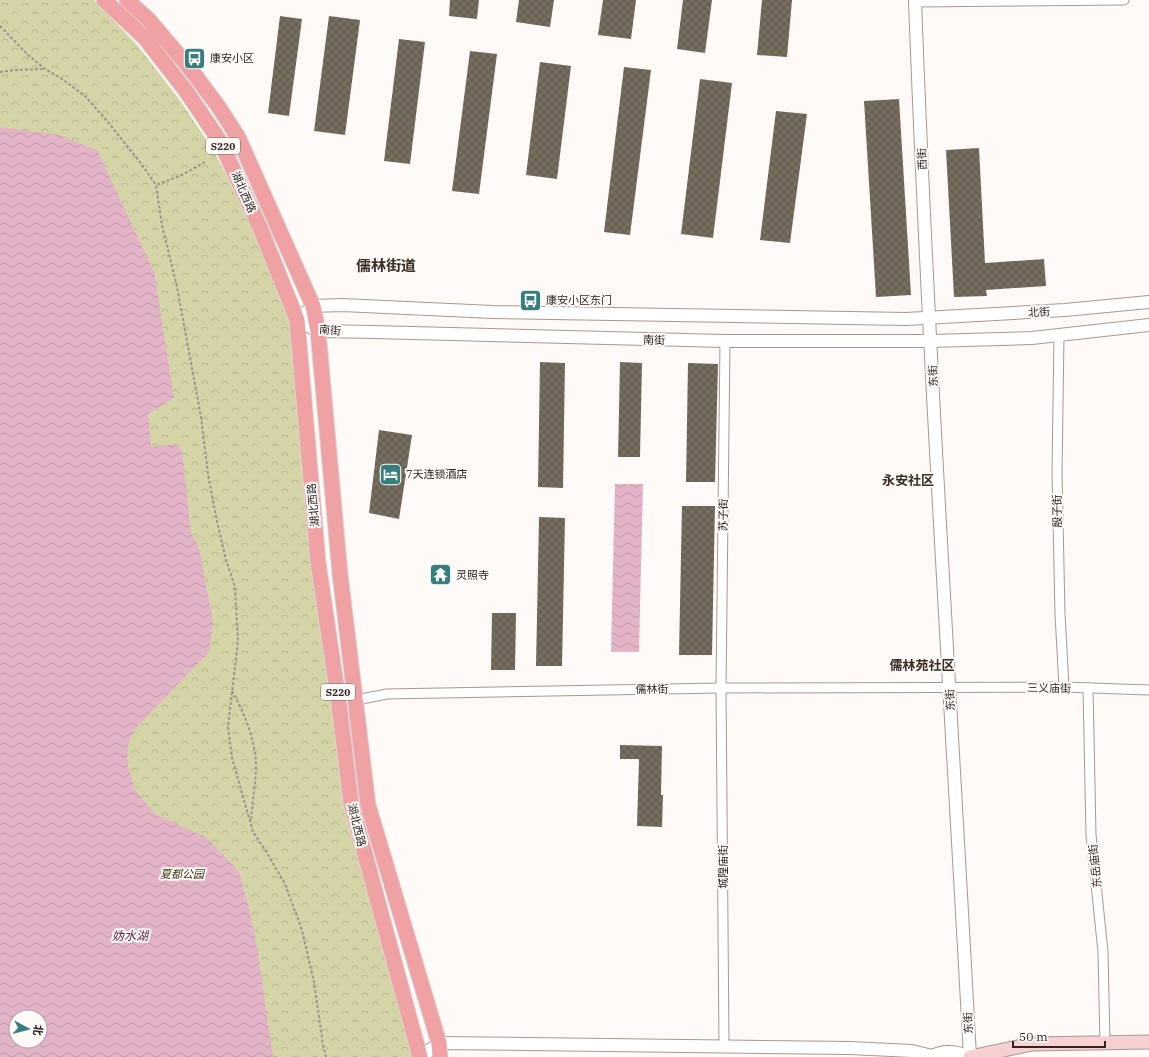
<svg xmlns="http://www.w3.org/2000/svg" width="1149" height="1057" font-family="'IBM Plex Serif','Noto Sans SC',serif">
<defs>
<pattern id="forest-crowns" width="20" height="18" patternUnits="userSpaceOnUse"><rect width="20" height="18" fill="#d4d4a7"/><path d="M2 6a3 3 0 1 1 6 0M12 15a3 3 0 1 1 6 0" fill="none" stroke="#b6b68f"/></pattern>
<pattern id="water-waves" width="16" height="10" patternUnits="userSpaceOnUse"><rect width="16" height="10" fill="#e3b3c7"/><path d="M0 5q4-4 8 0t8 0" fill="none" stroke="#c39aab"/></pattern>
<pattern id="building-cross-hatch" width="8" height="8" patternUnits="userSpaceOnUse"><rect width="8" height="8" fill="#766d5e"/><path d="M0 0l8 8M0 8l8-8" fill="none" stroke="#61594d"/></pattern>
</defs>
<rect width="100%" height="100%" fill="#fefaf8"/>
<path fill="url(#forest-crowns)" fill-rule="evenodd" d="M0,0h94l44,46 41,53 33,49 46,85 39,87 54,483 69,254h-420zM16,1017h24v24h-24z"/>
<g fill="url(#water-waves)" fill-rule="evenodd">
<path d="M0,127l58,8 39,15 57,122 20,126 -26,16 3,33 24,-3 7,7 9,82 8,15 14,74 -4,30 -75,78 -6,15 -1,17 8,28 20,24 52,24 32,34 10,36 8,39 16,110h-273zM16,1017h24v24h-24z"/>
<polygon points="615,484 643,484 639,652 611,652"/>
</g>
<g fill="url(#building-cross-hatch)">
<polygon points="450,0 479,0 477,19 449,16"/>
<polygon points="519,0 554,0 550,27 516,22"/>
<polygon points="603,0 636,0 631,39 598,35"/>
<polygon points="683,0 712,0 705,53 677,49"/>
<polygon points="762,0 792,0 787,57 757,55"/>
<polygon points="280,16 302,19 289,116 268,113"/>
<polygon points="329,16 360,20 345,135 314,131"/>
<polygon points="399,39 425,42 410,164 384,161"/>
<polygon points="470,51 497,54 479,194 452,191"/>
<polygon points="540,62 571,66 557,179 526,175"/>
<polygon points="624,67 651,70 630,235 604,232"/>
<polygon points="700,79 732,83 713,238 681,234"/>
<polygon points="899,99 911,295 876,297 864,101"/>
<polygon points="776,111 807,114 790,243 760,240"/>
<polygon points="979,148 985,263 1044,259 1046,286 986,290 987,296 954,297 946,150"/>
<polygon points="540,362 565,363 563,488 538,487"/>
<polygon points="620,362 642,363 640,457 618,457"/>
<polygon points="688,363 718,364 715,482 686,482"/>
<polygon points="379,430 412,435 399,519 369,513"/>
<polygon points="682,506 715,506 712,655 679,655"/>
<polygon points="539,517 565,518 562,666 536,666"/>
<polygon points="492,613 516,613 515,670 491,670"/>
<polygon points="620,745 662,746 661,795 663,795 662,827 637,826 639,759 620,759"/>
</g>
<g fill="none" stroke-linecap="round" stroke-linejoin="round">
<defs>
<g id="minor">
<polyline points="915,2 1124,0"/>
<polyline points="1059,335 1057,472 1060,614 1064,687"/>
<polyline points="1088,688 1091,835 1103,952 1105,1043"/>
<polyline points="351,701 387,694 721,688 1064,687 1149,690"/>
<polyline points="724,1045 721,688 725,341"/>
</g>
<g id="tertiary">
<path d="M915,0c13,353 36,705 55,1057"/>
<polyline points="1149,302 1065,310 906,319 493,312 342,305 313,306 297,320 318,331 373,332 725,341 931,341 1032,338 1149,325"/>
<polyline points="421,1057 439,1043 850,1048 912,1051 932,1056"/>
<path d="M930,1057c13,-7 26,-6 39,0"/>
</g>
<polyline id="secondary" points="970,1057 1032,1044 1149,1042"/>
<g id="primary">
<polyline points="104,0 145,38 186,91 221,143 261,230 297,320 318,562 339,704 351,803 420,1057"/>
<polyline points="127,0 149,20 188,66 218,106 238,137 313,306 318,331 340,574 368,805 439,1043 440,1057"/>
</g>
</defs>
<use href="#minor" stroke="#aa988e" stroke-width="11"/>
<use href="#tertiary" stroke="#aa988e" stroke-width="14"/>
<use href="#secondary" stroke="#aa988e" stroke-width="15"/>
<use href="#primary" stroke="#d9d8d7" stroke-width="17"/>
<g stroke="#999491" stroke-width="2" stroke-dasharray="3 2" stroke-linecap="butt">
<polyline points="0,26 28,55 45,69 62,79 85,96 108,122 139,161 156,185"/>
<polyline points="0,72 15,70 44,69"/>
<polyline points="205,162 182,175 156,185 162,225 177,287 201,417 208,474 216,517 226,560 235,587 238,640 228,727 232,758 253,832 267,853 285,884 302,930 314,982 323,1045 326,1057"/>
<path d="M232,691c12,21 23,48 24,73 0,19 -4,39 -5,58"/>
</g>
<use href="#minor" stroke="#fff" stroke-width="9"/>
<use href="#tertiary" stroke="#fff" stroke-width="12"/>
<use href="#secondary" stroke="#f7d0d2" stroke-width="13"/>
<use href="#primary" stroke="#efa1a4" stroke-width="15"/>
</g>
<defs>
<symbol id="bus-square" viewBox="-11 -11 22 22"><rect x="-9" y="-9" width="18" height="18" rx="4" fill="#367f7f" stroke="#fefaf8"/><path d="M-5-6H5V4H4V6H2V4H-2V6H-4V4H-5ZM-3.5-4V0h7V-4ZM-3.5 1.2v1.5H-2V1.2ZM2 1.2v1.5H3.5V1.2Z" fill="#fff"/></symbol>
<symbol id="hotel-square" viewBox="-11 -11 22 22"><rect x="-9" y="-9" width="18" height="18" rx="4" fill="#367f7f" stroke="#fefaf8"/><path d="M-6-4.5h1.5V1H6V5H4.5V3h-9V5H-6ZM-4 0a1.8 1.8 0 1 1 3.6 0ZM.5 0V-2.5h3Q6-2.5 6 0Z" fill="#fff"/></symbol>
<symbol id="temple-square" viewBox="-11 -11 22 22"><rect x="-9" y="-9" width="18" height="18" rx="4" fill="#367f7f" stroke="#fefaf8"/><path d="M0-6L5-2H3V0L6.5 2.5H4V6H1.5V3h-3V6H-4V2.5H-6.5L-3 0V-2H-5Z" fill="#fff"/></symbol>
</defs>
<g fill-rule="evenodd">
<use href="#bus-square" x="182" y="46" width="25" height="25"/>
<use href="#bus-square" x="518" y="288" width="25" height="25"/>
<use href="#hotel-square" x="378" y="462" width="25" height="25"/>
<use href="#temple-square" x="428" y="562" width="25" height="25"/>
</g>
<g text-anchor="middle" stroke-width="4" stroke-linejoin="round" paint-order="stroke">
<g fill="#fefaf8" stroke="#6c6662" stroke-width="1">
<rect x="206" y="138" width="34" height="16" rx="3"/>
<rect x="321" y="684" width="34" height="16" rx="3"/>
</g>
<g font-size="10" font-weight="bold" fill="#2d2622">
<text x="223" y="150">S220</text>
<text x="338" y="696">S220</text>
</g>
<g font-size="11" fill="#2d2622" stroke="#fefaf8" text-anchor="start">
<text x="210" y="62">康安小区</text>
<text x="546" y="304">康安小区东门</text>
<text x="406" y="478">7天连锁酒店</text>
<text x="456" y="579">灵照寺</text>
</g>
<g font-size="11" fill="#2d2622" stroke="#fefaf8">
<text transform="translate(922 159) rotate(-93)" y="4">西街</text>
<text transform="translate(244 192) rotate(66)" y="4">湖北西路</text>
<text transform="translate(1039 312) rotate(-3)" y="4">北街</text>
<text transform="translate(330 330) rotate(5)" y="4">南街</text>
<text transform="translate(654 340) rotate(1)" y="4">南街</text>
<text transform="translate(933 376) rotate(-93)" y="4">东街</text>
<text transform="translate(313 505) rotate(-95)" y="4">湖北西路</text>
<text transform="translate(1057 511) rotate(-91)" y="4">殷子街</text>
<text transform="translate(723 515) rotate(-89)" y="4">苏子街</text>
<text transform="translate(1049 688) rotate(1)" y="4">三义庙街</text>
<text transform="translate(652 689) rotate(-1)" y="4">儒林街</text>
<text transform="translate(950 700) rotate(-93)" y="4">东街</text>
<text transform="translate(357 825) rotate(76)" y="4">湖北西路</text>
<text transform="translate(1095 866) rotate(-96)" y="4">东岳庙街</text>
<text transform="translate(723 867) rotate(-90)" y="4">城隍庙街</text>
<text transform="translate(968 1023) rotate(-93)" y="4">东街</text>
</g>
<g font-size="11" font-style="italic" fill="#373611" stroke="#fefaf8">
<text x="182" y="878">夏都公园</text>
</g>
<g font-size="12" font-style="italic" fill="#5f2542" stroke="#fefaf8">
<text x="130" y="940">妫水湖</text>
</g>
<g font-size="13" font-weight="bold" fill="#3b2c25" stroke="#fefaf8">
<text x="908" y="485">永安社区</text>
<text x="922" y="670">儒林苑社区</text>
</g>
<g font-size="15" font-weight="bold" fill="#3b2c25" stroke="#fefaf8">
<text x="386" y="271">儒林街道</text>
</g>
</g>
<g transform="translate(28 1029) rotate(97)"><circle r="19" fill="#fefaf8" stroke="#aaa5a2"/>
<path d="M0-3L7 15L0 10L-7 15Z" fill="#367f7f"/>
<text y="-6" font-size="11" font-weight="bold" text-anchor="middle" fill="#2d2622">北</text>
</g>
<path d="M1013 1041v6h92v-6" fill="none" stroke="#2d2622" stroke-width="2"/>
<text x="1019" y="1041" font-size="12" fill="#2d2622" stroke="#fefaf8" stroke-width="3" paint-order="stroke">50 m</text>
</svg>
